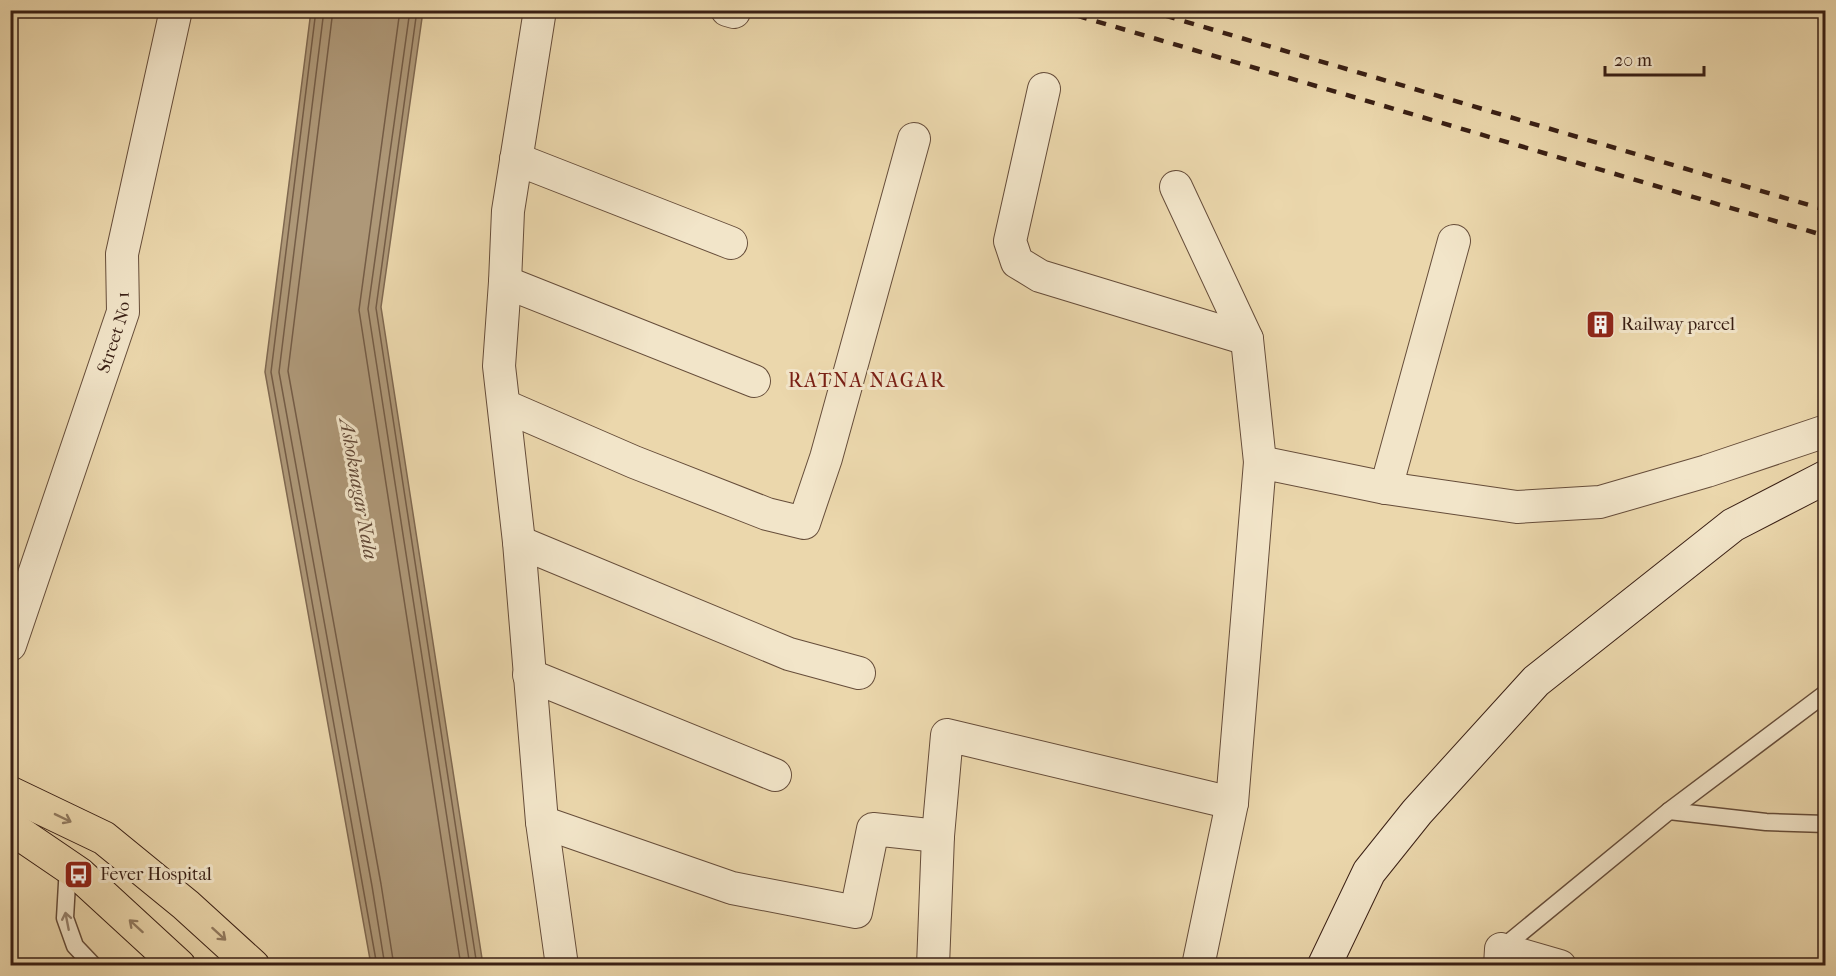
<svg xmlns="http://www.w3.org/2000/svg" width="1836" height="976" font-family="'IM FELL French Canon',serif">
<rect width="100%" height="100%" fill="#ebd7ac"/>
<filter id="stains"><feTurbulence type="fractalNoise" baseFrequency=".00333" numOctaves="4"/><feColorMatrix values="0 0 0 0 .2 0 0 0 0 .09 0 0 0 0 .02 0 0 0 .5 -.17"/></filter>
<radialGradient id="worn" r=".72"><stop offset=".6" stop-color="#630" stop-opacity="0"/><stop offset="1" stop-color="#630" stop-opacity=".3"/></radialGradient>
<polygon fill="#ae9878" stroke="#7f6850" stroke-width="1.5" points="311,11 423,11 381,307 483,965 371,965 265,372"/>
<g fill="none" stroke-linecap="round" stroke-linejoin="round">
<g stroke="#745c46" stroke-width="1.5">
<polyline points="316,10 271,372 377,966"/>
<polyline points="324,10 279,372 372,886 385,966"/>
<polyline points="333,10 288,371 381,884 394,966"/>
<polyline points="400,10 359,310 461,966"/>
<polyline points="410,10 368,309 470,966"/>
<polyline points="417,10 376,308 477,966"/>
</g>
<defs>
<g id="lane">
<polyline points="1669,811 1766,822 1826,824"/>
<polyline points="68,866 65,918 75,946 94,966"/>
<polyline points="1501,949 1669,811 1826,693"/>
</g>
<g id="street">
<polyline points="540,10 508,211 505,282 499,366 519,542 542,822 562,966"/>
<polyline points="727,10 734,12"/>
<polyline points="1044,89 1010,241 1017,262 1040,276 1247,339"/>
<polyline points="516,159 731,243"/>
<polyline points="1176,187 1247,339 1260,462"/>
<polyline points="505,282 754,381"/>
<polyline points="505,406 634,462 767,514 804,523 826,458 914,139"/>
<polyline points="1386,488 1454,241"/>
<polyline points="519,542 789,654 859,673"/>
<path id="s1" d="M10,645l113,-333 -1,-58 54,-244"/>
<polyline points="529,675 775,775"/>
<polyline points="542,822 732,888 856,912 873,829 938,836"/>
<polyline points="933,966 938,836 947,735 1232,803"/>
<polyline points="1198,966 1232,803 1260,462 1386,488 1517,507 1600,502 1707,471 1826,431"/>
<polyline points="1500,966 1501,949 1560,966"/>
</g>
<polyline id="secondary" points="1324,966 1369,872 1417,812 1536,681 1733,525 1826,477"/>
<g id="primary">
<polyline points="10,793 104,838 186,905 253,966"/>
<polyline points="10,827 79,874 179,966"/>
</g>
</defs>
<use href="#lane" stroke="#664d3a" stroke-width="19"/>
<use href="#street" stroke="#664d3a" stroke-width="34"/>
<use href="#secondary" stroke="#391f14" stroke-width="35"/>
<use href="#primary" stroke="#391f14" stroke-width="35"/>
<use href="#lane" stroke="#f2e5c9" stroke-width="16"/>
<use href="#street" stroke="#f2e5c9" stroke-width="32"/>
<use href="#secondary" stroke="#f2e5c9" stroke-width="33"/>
<use href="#primary" stroke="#ebd7ac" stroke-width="33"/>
<g stroke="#391f14" stroke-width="4.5" stroke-dasharray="10 10" stroke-linecap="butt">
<polyline points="1058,10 1826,236"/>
<polyline points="1146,10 1826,210"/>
</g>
</g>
<defs><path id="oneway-shaft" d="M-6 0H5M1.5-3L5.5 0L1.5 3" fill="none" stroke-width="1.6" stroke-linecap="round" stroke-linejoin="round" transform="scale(1.5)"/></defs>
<g stroke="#927b60">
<use href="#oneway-shaft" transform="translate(63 818) rotate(26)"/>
<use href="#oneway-shaft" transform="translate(136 926) rotate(-138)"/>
<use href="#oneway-shaft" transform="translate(219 934) rotate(42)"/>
</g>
<use stroke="#96826e" href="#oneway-shaft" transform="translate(67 921) rotate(-101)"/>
<defs>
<symbol id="building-square" viewBox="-11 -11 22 22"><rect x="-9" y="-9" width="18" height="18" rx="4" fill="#8f2418" stroke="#f2e5c9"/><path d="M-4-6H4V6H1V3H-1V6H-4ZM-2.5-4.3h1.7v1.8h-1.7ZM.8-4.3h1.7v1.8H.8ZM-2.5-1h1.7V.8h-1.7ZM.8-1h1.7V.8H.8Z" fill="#fff"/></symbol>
<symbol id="bus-square" viewBox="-11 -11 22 22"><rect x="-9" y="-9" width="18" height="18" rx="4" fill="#8f2418" stroke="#f2e5c9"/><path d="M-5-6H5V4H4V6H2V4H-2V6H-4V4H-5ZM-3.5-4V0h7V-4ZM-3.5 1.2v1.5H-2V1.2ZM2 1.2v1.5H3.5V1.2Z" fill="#fff"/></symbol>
</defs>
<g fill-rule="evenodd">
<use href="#building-square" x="1584" y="308" width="33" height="33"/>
<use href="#bus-square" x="62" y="858" width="33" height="33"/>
</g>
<g text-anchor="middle" stroke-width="6" stroke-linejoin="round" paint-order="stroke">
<g font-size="18" fill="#391f14" stroke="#f2e5c9" text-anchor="start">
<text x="1621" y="330">Railway parcel</text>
<text x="100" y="880">Fever Hospital</text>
</g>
<g font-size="18" fill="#391f14" stroke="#f2e5c9">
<text dy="6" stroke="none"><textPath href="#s1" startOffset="330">Street No 1</textPath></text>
</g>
<g font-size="20" letter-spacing="1.5" fill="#7a1f14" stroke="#f2e5c9">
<text x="867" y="387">RATNA NAGAR</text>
</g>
<g font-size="20" font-style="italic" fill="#624937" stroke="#f2e5c9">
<text transform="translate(359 489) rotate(80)" y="7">Ashoknagar Nala</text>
</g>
</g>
<rect width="1836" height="976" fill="none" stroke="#ebd7ac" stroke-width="36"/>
<rect x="12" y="12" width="1812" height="952" fill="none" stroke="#391f14" stroke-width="3"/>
<rect x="18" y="18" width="1800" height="940" fill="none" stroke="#391f14" stroke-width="1.5"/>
<path d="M1605 66v9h99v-9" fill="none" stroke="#391f14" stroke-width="3"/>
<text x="1614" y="66" font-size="18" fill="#391f14" stroke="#f2e5c9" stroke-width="4.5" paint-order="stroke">20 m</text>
<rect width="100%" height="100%" filter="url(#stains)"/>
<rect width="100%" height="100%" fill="url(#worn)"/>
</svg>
